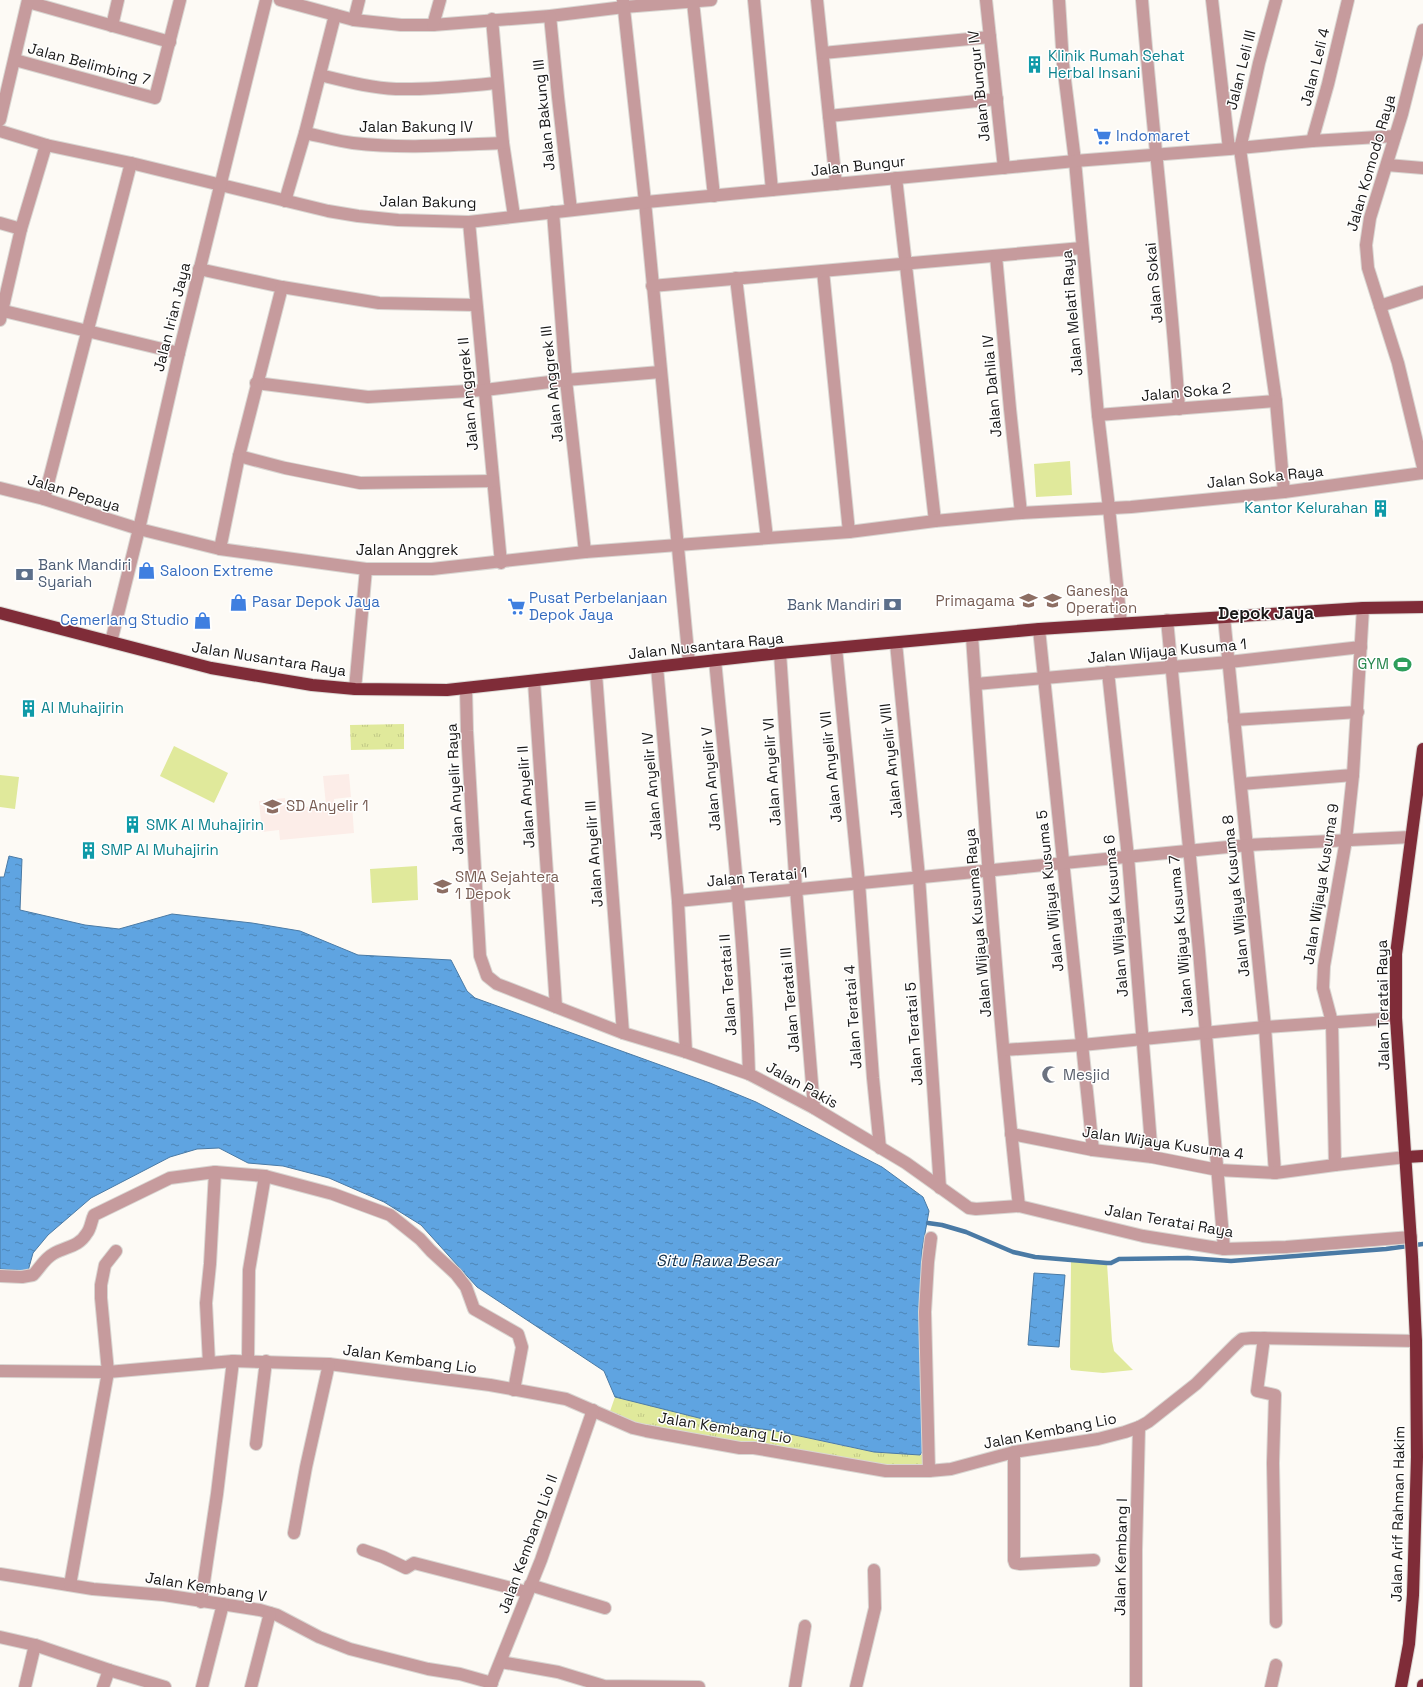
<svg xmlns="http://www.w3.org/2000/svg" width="1423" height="1687" font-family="'Space Grotesk',sans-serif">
<defs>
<pattern id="park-tufts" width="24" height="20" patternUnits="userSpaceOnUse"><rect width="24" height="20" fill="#e0e99b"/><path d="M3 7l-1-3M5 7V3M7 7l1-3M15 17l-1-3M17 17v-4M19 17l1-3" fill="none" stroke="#c0c785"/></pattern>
<pattern id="water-ripples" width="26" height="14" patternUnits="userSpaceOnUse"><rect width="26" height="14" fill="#5fa4e1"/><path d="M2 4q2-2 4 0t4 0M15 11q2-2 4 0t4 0" fill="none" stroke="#4e85b5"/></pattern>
</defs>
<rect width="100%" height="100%" fill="#fdfaf5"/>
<polygon fill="#fcede8" points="349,774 351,797 334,799 335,807 352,805 354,833 280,840 279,830 262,832 259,801 285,798 286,809 326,805 323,776"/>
<g fill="#e0e99b">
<polygon points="1070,461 1072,495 1036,497 1034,464"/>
<polygon points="174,746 228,773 214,803 160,776"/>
<polygon points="0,775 19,777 15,809 0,807"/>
<polygon points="417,866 418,900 372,903 370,869"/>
<polygon points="1071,1261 1107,1263 1112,1341 1114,1351 1133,1370 1103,1373 1071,1370 1070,1367"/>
</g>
<g fill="url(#park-tufts)">
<polygon points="404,724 404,749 351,750 350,725"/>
<polygon points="615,1397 719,1423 776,1431 849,1447 874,1452 928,1455 929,1471 740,1448 608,1417"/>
</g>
<g fill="url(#water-ripples)" stroke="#4a7aa5">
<polygon points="9,856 22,859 20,910 85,925 119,929 172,914 252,923 300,931 358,955 451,960 467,991 475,998 710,1083 756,1102 882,1167 923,1197 929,1211 922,1250 924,1449 920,1455 874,1452 776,1431 719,1423 615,1397 604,1371 477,1287 421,1225 384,1202 329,1178 283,1166 248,1163 219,1148 197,1149 170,1157 91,1198 48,1235 33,1253 28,1271 0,1269 0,877 4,877"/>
<polygon points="1034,1273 1065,1275 1059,1347 1028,1345"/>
</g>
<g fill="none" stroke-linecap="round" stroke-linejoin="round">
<polyline stroke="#4a7aa5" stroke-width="4.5" points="928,1223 942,1225 966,1232 1013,1252 1035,1257 1107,1263 1111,1263 1119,1259 1188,1258 1231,1261 1386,1249 1423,1244"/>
<defs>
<g id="minor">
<polyline points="280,0 354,20 401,25 433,25 550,16 624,7 711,0"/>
<polyline points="623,0 645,202 689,663"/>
<polyline points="754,0 772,190"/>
<polyline points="817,0 836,184"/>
<polyline points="986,0 1004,168"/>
<polyline points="1059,0 1063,64 1075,161 1098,415 1109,508 1121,623"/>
<path d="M1142,0c11,137 28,272 37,409"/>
<polyline points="1212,0 1229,149"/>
<polyline points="1276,0 1259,63 1240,149 1276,401 1284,492"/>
<polyline points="28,2 170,42"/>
<polyline points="693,2 714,196"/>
<polyline points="550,16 558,97 571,210"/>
<polyline points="492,19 503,143 514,216"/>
<polyline points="354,20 359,0"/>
<polyline points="433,25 440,0"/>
<polyline points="112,26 118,0"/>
<polyline points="1423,30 1402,114 1370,218 1366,245 1368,268 1398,363 1423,467"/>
<polyline points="823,53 990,37"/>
<polyline points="15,60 155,98 180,0"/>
<path d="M320,75c25,6 50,13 76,14 34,1 68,-3 101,-6"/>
<polyline points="829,116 997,99"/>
<polyline points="0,120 28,0"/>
<polyline points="0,131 46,145 131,163 328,211 358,216 398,220 469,222 636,203 1075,161 1229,149 1312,141 1395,136"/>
<path d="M305,133c16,3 32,8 48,10 50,6 100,2 150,0"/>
<polyline points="1312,141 1328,84 1348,0"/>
<polyline points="1387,165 1423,168"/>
<polyline points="896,178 935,521"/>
<polyline points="285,201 305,133 335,15"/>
<polyline points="553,212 566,380 585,552"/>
<polyline points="469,222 501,563"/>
<polyline points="0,223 21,229"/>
<polyline points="996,256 1010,409 1021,513"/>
<polyline points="199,269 282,287 379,303 476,305"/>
<polyline points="823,271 849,532"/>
<polyline points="736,278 767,538"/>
<polyline points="652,286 1082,248"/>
<polyline points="1380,306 1423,292"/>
<polyline points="0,310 179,353"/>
<polyline points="0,320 21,229 46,145"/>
<polyline points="256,383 368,397 485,390 566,380 660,372"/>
<polyline points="1098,415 1276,401"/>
<polyline points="239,456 285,468 360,483 493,481"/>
<polyline points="0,488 44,499 139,529 220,549 366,569 432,569 585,552 849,532 935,521 1021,513 1131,507 1284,492 1423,473"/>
<polyline points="44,499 131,163"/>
<polyline points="220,549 239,456 282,287"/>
<polyline points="1224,617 1265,1027 1275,1173"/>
<polyline points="1167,620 1199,951 1224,1249"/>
<polyline points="1039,629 1093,1150"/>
<path d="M972,636c13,190 26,381 47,570"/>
<polyline points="111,642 139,529 179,353 266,0"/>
<polyline points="896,643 919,877 940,1188"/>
<polyline points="836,648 859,883 873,1078 880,1148"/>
<polyline points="780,653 796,889 814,1108"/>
<path d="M715,660c13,138 30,276 34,414"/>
<polyline points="657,667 678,901 686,1052"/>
<polyline points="1108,672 1128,857 1152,1157"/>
<polyline points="596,674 623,1033"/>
<polyline points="534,681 556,1007"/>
<polyline points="976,684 1229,662 1361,647"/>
<polyline points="355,689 366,569"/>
<polyline points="466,689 467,731 480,956 487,976 497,984 623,1033 686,1052 749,1074 814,1108 906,1163 969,1208 976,1209 1019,1206 1143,1236 1224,1249 1286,1247 1411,1237"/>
<polyline points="1234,720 1358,712"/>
<polyline points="1241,784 1353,775"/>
<polyline points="678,901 1248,845 1411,837"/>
<polyline points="1004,1050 1082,1045 1265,1027 1396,1018"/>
<polyline points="1011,1134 1093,1150 1152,1157 1218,1170 1275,1173 1335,1165 1406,1157"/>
<polyline points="1335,1165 1332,1022 1323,988 1324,966 1346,840 1353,775 1363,608"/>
<path d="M0,1276l22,1 11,-2c7,-7 11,-16 20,-21 13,-8 25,-6 34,-21 4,-5 4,-12 7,-18l76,-37 45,-6 50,4 68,18 57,21 30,24 11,12 25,23 10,13 8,22 44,25 4,13 -8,43"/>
<polyline points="1264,1338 1257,1391 1275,1395 1273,1463 1276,1622"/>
<polyline points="248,1361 249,1270 265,1176"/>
<polyline points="209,1363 206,1303 210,1264 215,1172"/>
<polyline points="0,1371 108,1372 233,1361 329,1364 490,1385 566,1399 633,1428 646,1431 740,1448 754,1448 886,1471 929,1471 951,1469 1014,1452 1098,1439 1125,1432 1139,1427 1148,1422 1196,1384 1236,1344 1242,1339 1252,1338 1416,1341"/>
<polyline points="256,1444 266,1361"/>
<polyline points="1014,1452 1014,1560 1015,1563 1020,1564 1094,1560"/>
<polyline points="929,1471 925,1312 928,1262 931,1238"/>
<polyline points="294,1533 306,1467 329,1364"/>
<polyline points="363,1550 383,1557 406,1568 414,1563 527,1592"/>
<polyline points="0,1574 93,1589 164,1595 260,1610 277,1615 319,1637 350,1649 428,1669 460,1674 492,1683"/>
<polyline points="70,1585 108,1372 101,1298 101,1285 105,1265 116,1251"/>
<polyline points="530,1585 605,1608"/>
<polyline points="201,1602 217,1494 233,1361"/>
<polyline points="0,1637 35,1645 109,1670 103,1687"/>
<polyline points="501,1662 558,1672 604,1686 699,1687"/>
<polyline points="109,1670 165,1687"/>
<polyline points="25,1687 35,1645"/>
<polyline points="202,1687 223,1604"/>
<polyline points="251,1687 270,1613"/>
<polyline points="490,1687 541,1560 593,1410"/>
<polyline points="795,1687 805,1626"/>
<polyline points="856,1687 875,1608 874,1570"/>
<polyline points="1136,1687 1136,1550 1139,1427"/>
<polyline points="1271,1687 1276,1665"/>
</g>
<g id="highway">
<polyline points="0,613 211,668 312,685 355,689 447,690 780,653 1039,629 1363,608 1423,607"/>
<polyline points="1406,1157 1423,1156"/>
<polyline points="1401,1687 1409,1644 1413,1595 1417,1457 1416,1341 1412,1257 1396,1018 1396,954 1423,749"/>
<polyline points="1423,1687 1423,1685"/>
</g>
</defs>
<use href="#minor" stroke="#d9d6d2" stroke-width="14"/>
<use href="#highway" stroke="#d9d6d2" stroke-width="14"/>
<use href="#minor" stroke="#c69b9d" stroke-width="12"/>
<use href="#highway" stroke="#7f2c38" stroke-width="12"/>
</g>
<defs>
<symbol id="building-bare" viewBox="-9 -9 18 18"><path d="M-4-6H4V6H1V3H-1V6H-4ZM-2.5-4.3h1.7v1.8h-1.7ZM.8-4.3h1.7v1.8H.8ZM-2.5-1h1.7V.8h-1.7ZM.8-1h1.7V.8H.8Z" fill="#0f9aa8" stroke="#fff" stroke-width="2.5" paint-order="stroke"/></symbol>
<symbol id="supermarket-bare" viewBox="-9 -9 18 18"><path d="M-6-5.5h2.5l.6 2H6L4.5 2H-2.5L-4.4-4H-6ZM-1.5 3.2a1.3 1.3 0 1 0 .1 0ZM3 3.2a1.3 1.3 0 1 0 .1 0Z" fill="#3f7fe0" stroke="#fff" stroke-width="2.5" paint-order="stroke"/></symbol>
<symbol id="shop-bare" viewBox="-9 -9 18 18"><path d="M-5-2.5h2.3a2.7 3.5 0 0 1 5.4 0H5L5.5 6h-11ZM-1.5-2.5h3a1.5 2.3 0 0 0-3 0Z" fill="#3f7fe0" stroke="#fff" stroke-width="2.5" paint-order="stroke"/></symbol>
<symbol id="bank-bare" viewBox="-9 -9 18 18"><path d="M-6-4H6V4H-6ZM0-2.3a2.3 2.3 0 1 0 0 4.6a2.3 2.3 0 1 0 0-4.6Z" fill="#5c6f8a" stroke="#fff" stroke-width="2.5" paint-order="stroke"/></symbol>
<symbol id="school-bare" viewBox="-9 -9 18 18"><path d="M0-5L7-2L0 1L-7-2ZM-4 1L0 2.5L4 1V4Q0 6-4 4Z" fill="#8d6e63" stroke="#fff" stroke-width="2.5" paint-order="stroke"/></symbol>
<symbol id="stadium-bare" viewBox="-9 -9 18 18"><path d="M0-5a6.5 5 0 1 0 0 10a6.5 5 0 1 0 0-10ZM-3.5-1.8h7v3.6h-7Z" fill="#2e9e5b" stroke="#fff" stroke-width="2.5" paint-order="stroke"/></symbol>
<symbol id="mosque-bare" viewBox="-9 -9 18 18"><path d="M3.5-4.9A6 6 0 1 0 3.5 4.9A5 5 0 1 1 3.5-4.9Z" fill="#6b7280" stroke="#fff" stroke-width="2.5" paint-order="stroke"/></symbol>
</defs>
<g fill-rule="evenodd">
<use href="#building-bare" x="1022" y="52" width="25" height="25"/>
<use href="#supermarket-bare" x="1090" y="124" width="25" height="25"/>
<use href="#building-bare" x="1368" y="496" width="25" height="25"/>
<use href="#shop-bare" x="134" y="558" width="25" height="25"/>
<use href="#bank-bare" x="12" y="562" width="25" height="25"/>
<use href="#school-bare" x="1040" y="588" width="25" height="25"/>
<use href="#school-bare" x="1016" y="588" width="25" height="25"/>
<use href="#shop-bare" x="226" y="590" width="25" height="25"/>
<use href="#bank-bare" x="880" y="592" width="25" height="25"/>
<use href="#supermarket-bare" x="504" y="594" width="25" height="25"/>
<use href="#shop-bare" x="190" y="608" width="25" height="25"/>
<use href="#stadium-bare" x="1390" y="652" width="25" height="25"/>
<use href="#building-bare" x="16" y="696" width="25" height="25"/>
<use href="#school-bare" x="260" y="794" width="25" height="25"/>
<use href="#building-bare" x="120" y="812" width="25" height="25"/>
<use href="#building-bare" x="76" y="838" width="25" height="25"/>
<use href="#school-bare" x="430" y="874" width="25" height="25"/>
<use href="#mosque-bare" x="1038" y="1062" width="25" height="25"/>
</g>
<g text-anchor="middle" stroke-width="3" stroke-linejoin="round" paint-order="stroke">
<g font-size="15" fill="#0d838f" stroke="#fff" text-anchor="start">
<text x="1048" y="61">Klinik Rumah Sehat<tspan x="1048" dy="17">Herbal Insani</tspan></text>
<text x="1368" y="513" text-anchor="end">Kantor Kelurahan</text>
<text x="41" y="713">Al Muhajirin</text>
<text x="146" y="830">SMK Al Muhajirin</text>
<text x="101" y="855">SMP Al Muhajirin</text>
</g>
<g font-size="15" fill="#1a1918" stroke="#fff">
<text transform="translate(89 64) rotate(15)" y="5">Jalan Belimbing 7</text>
<text transform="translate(1315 67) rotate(-76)" y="5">Jalan Leli 4</text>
<text transform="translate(1241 70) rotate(-76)" y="5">Jalan Leli III</text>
<text transform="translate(979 86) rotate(-96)" y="5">Jalan Bungur IV</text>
<text transform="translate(544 115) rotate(-96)" y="5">Jalan Bakung III</text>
<text x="416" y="132">Jalan Bakung IV</text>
<text transform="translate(1371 163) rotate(-74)" y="5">Jalan Komodo Raya</text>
<text transform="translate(858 166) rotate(-6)" y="5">Jalan Bungur</text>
<text transform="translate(428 202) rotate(1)" y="5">Jalan Bakung</text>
<text transform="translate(1154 283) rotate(-95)" y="5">Jalan Sokai</text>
<text transform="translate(1072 313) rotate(-95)" y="5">Jalan Melati Raya</text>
<text transform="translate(172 317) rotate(-76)" y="5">Jalan Irian Jaya</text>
<text transform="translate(552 384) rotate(-96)" y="5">Jalan Anggrek III</text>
<text transform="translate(992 386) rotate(-95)" y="5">Jalan Dahlia IV</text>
<text transform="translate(1186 392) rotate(-5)" y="5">Jalan Soka 2</text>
<text transform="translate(468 394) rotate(-95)" y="5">Jalan Anggrek II</text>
<text transform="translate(1265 477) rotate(-6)" y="5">Jalan Soka Raya</text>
<text transform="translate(74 493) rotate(17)" y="5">Jalan Pepaya</text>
<text x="407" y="555">Jalan Anggrek</text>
<text transform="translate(706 646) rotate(-6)" y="5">Jalan Nusantara Raya</text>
<text transform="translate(1167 651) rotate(-5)" y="5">Jalan Wijaya Kusuma 1</text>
<text transform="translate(269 659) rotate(9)" y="5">Jalan Nusantara Raya</text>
<text transform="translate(891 761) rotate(-96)" y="5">Jalan Anyelir VIII</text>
<text transform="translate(831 767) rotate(-96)" y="5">Jalan Anyelir VII</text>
<text transform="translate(772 772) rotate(-94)" y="5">Jalan Anyelir VI</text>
<text transform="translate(711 779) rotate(-95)" y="5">Jalan Anyelir V</text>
<text transform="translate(652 786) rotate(-95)" y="5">Jalan Anyelir IV</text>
<text transform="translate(455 789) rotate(-93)" y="5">Jalan Anyelir Raya</text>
<text transform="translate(526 797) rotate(-94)" y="5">Jalan Anyelir II</text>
<text transform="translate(594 854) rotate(-94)" y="5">Jalan Anyelir III</text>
<text transform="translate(757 877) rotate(-5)" y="5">Jalan Teratai 1</text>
<text transform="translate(1321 884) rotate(-81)" y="5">Jalan Wijaya Kusuma 9</text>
<text transform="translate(1050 891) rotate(-96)" y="5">Jalan Wijaya Kusuma 5</text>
<text transform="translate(1236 896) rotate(-96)" y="5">Jalan Wijaya Kusuma 8</text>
<text transform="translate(1116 916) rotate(-95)" y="5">Jalan Wijaya Kusuma 6</text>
<text transform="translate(978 923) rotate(-95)" y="5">Jalan Wijaya Kusuma Raya</text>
<text transform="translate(1181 936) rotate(-95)" y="5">Jalan Wijaya Kusuma 7</text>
<text transform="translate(728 985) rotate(-94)" y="5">Jalan Teratai II</text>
<text transform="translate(790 1000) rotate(-95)" y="5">Jalan Teratai III</text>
<text transform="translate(1383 1005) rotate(-91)" y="5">Jalan Teratai Raya</text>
<text transform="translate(853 1017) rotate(-94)" y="5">Jalan Teratai 4</text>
<text transform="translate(914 1034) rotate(-94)" y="5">Jalan Teratai 5</text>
<text transform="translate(802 1085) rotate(29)" y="5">Jalan Pakis</text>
<text transform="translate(1163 1143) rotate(8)" y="5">Jalan Wijaya Kusuma 4</text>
<text transform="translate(1169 1221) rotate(10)" y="5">Jalan Teratai Raya</text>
<text transform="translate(410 1359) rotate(8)" y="5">Jalan Kembang Lio</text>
<text transform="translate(725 1428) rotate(9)" y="5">Jalan Kembang Lio</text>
<text transform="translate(1050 1431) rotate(-11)" y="5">Jalan Kembang Lio</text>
<text transform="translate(1398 1514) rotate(-89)" y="5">Jalan Arif Rahman Hakim</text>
<text transform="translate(528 1544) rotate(-70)" y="5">Jalan Kembang Lio II</text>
<text transform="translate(1121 1557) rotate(-89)" y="5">Jalan Kembang I</text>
<text transform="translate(206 1587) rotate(9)" y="5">Jalan Kembang V</text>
</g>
<g font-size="15" fill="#366cbe" stroke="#fff" text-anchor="start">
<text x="1116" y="141">Indomaret</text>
<text x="160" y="576">Saloon Extreme</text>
<text x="529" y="603">Pusat Perbelanjaan<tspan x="529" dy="17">Depok Jaya</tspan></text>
<text x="252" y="607">Pasar Depok Jaya</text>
<text x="189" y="625" text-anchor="end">Cemerlang Studio</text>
</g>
<g font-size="15" fill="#4e5e75" stroke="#fff" text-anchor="start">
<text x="38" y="570">Bank Mandiri<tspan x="38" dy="17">Syariah</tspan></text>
<text x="880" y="610" text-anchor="end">Bank Mandiri</text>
</g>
<g font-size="15" fill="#785e54" stroke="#fff" text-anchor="start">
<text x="1066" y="596">Ganesha<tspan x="1066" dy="17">Operation</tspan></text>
<text x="1015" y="606" text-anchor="end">Primagama</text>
<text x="286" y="811">SD Anyelir 1</text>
<text x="455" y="882">SMA Sejahtera<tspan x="455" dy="17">1 Depok</tspan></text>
</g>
<g font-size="15" fill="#27864d" stroke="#fff" text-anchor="end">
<text x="1389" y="669">GYM</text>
</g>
<g font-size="15" fill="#5b616d" stroke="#fff" text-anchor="start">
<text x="1063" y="1080">Mesjid</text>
</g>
<g font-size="16" font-style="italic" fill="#102d46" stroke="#fff">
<text x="718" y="1266">Situ Rawa Besar</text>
</g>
<g font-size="17" font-weight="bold" fill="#1a1918" stroke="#fff">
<text x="1266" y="619">Depok Jaya</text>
</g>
</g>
</svg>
